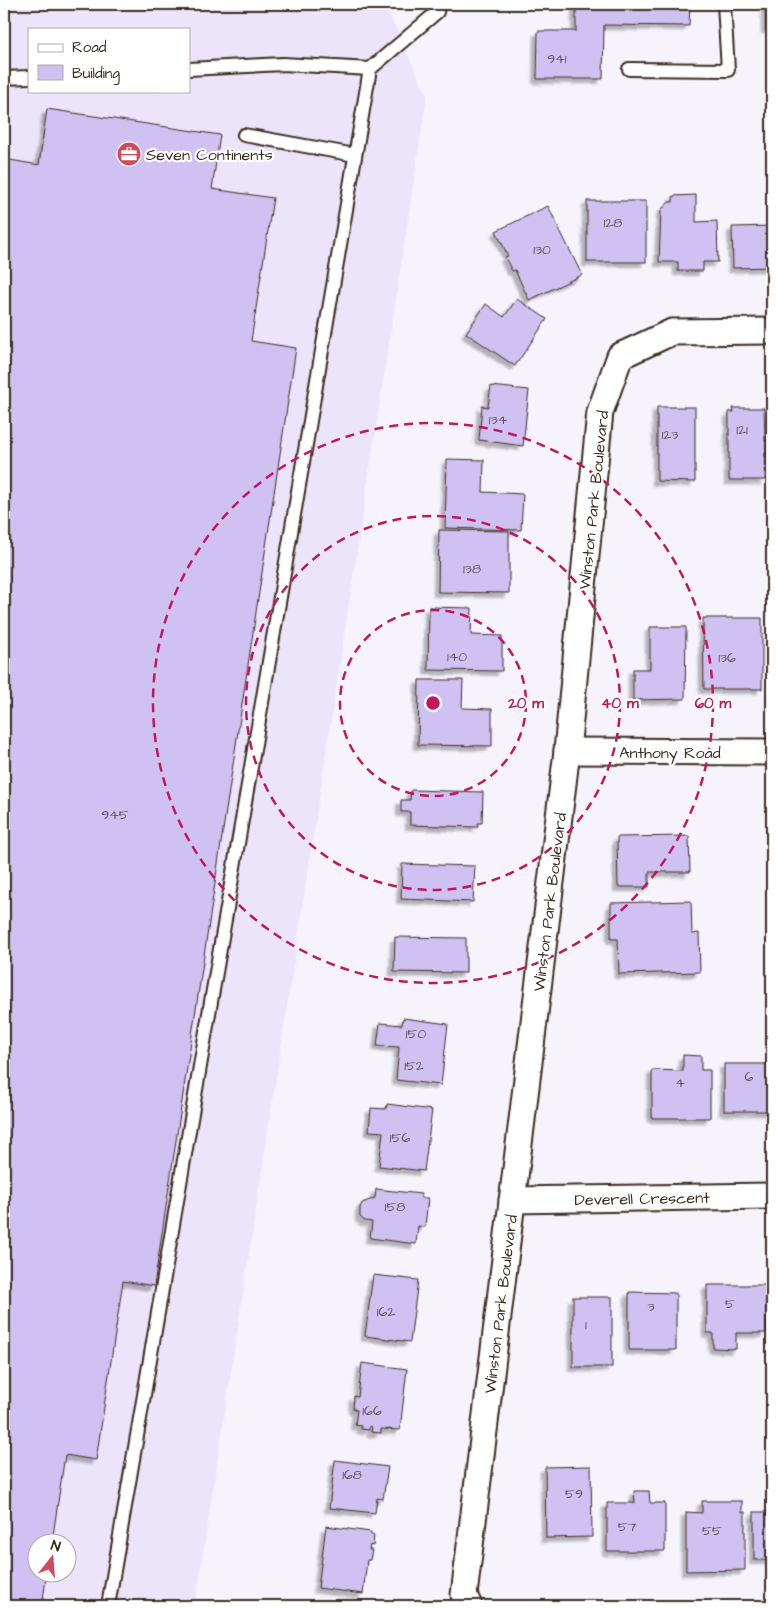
<svg xmlns="http://www.w3.org/2000/svg" width="776" height="1610" font-family="'Architects Daughter',sans-serif">
<defs>
<filter id="shadow"><feDropShadow dx="-4.5" dy="4.5" stdDeviation="1" flood-color="#0004"/></filter>
</defs>
<rect width="100%" height="100%" fill="#f6f3fd"/>
<filter id="ink" filterUnits="userSpaceOnUse"><feTurbulence type="fractalNoise" baseFrequency=".02" numOctaves="2"/><feDisplacementMap in="SourceGraphic" scale="10" xChannelSelector="R" yChannelSelector="G"/><feConvolveMatrix kernelMatrix="1 2 1 2 8 2 1 2 1" color-interpolation-filters="sRGB"/></filter>
<g filter="url(#ink)">
<path fill="#ebe4fa" fill-rule="evenodd" d="M4,4h380l43,91 -232,1511h-191zM29,29h160v62h-160zM38,1542h30v30h-30z"/>
<g fill="#d0c1f3" stroke="#3b2a1e" filter="url(#shadow)">
<polygon points="576,4 690,4 689,26 604,25 603,79 537,79 538,31 576,31"/>
<rect x="766" y="4" width="6" height="25"/>
<polygon points="47,109 220,135 212,189 273,198 251,341 296,348 154,1286 123,1281 96,1460 65,1455 52,1542 38,1542 38,1572 47,1572 42,1606 4,1606 4,159 39,165"/>
<polygon points="696,195 696,222 717,221 718,262 703,262 703,271 678,271 678,262 659,262 661,210 669,202 673,202 673,196"/>
<rect x="587" y="201" width="59" height="61"/>
<polygon points="548,206 582,275 529,300 515,270 512,271 505,257 508,256 496,231"/>
<polygon points="772,226 772,267 733,268 732,227"/>
<polygon points="517,299 547,319 515,366 466,333 486,304 504,317"/>
<polygon points="491,386 529,390 523,446 479,440 482,406 488,407"/>
<polygon points="657,407 695,407 695,482 657,481"/>
<polygon points="733,408 764,408 765,441 772,441 772,453 765,453 765,480 729,480 729,412 734,412"/>
<polygon points="447,459 484,460 483,492 523,494 521,530 445,528"/>
<polygon points="439,530 509,531 509,593 438,592"/>
<polygon points="429,607 472,608 471,635 502,636 502,671 428,670"/>
<polygon points="703,618 762,618 762,689 704,689"/>
<polygon points="650,627 686,627 685,699 633,700 633,669 650,669"/>
<polygon points="419,680 463,680 462,708 492,709 492,746 418,745"/>
<polygon points="411,790 483,792 482,823 478,823 477,827 410,825 410,812 401,812 401,800 410,800"/>
<polygon points="689,836 690,872 649,872 649,887 618,887 617,837"/>
<polygon points="402,864 475,866 473,902 401,899"/>
<polygon points="691,901 692,934 699,933 700,972 619,974 618,939 611,939 611,903"/>
<polygon points="395,937 466,938 466,973 394,972"/>
<polygon points="403,1018 448,1024 441,1085 396,1080 399,1047 377,1046 380,1023 402,1025"/>
<polygon points="683,1055 701,1056 701,1070 710,1070 710,1118 652,1118 652,1070 683,1071"/>
<rect x="724" y="1064" width="48" height="47"/>
<polygon points="387,1104 432,1110 424,1171 379,1166 383,1132 369,1131 371,1108 386,1109"/>
<polygon points="376,1189 421,1194 421,1198 428,1198 425,1227 418,1226 416,1244 370,1238 372,1222 365,1221 360,1217 360,1208 362,1203 375,1198"/>
<polygon points="373,1275 418,1280 410,1342 365,1336"/>
<polygon points="707,1285 766,1285 766,1333 736,1333 736,1349 713,1348 713,1333 707,1333"/>
<polygon points="629,1292 676,1293 676,1350 629,1350"/>
<rect x="573" y="1297" width="39" height="70"/>
<polygon points="362,1363 407,1369 400,1430 381,1429 381,1433 371,1432 372,1427 369,1426 369,1430 361,1429 361,1426 355,1425 357,1410 353,1409 354,1396 358,1397"/>
<polygon points="335,1460 388,1467 383,1499 377,1498 375,1513 329,1508"/>
<polygon points="591,1466 592,1537 546,1538 545,1467"/>
<polygon points="634,1491 649,1491 650,1503 665,1503 665,1551 607,1551 607,1503 635,1503"/>
<polygon points="702,1501 742,1501 742,1512 745,1512 745,1570 686,1571 686,1512 702,1513"/>
<rect x="754" y="1512" width="18" height="48"/>
<polygon points="326,1526 371,1532 371,1535 374,1535 373,1546 370,1545 369,1550 372,1550 370,1560 367,1560 363,1594 318,1588"/>
</g>
<g fill="none" stroke-linecap="round" stroke-linejoin="round">
<defs>
<g id="lane">
<polyline points="189,69 283,64 370,69"/>
<polyline points="629,69 728,70 724,4"/>
<polyline points="4,78 29,77"/>
<polyline points="244,135 355,155"/>
<polyline points="108,1606 370,69 437,12 438,4"/>
</g>
<g id="street">
<polyline points="567,751 772,752"/>
<polyline points="512,1200 772,1196"/>
<polyline points="469,1606 464,1595 567,751 600,412 620,356 672,332 772,331"/>
</g>
</defs>
<use href="#lane" stroke="#3b2a1e" stroke-width="16"/>
<use href="#street" stroke="#3b2a1e" stroke-width="29"/>
<use href="#lane" stroke="#fff" stroke-width="12"/>
<use href="#street" stroke="#fff" stroke-width="25"/>
</g>
</g>
<g fill="none" stroke="#c2185b" stroke-width="2.5" stroke-dasharray="9 6">
<circle cx="433" cy="703" r="93"/>
<circle cx="433" cy="703" r="187"/>
<circle cx="433" cy="703" r="280"/>
</g>
<defs>
<symbol id="office-disc" viewBox="-11 -11 22 22"><circle r="9.5" fill="#d1495b" stroke="#fff"/><path d="M-6-3h4V-5.5h4V-3h4V5H-6ZM-1-4.5V-3h2v-1.5ZM-6 0V1H6V0Z" fill="#fff"/></symbol>
</defs>
<g fill-rule="evenodd">
<use href="#office-disc" x="115" y="140" width="28" height="28"/>
</g>
<g text-anchor="middle" stroke-width="4.5" stroke-linejoin="round" paint-order="stroke">
<g font-size="14" fill="#605053">
<text x="557" y="63">941</text>
<text x="613" y="227">128</text>
<text x="542" y="254">130</text>
<text x="498" y="424">134</text>
<text x="742" y="434">121</text>
<text x="670" y="439">123</text>
<text x="472" y="573">138</text>
<text x="457" y="661">140</text>
<text x="727" y="662">136</text>
<text x="115" y="819">945</text>
<text x="416" y="1038">150</text>
<text x="414" y="1070">152</text>
<text x="749" y="1081">6</text>
<text x="680" y="1087">4</text>
<text x="400" y="1142">156</text>
<text x="395" y="1211">158</text>
<text x="730" y="1308">5</text>
<text x="651" y="1311">3</text>
<text x="386" y="1316">162</text>
<text x="586" y="1329">1</text>
<text x="372" y="1415">166</text>
<text x="352" y="1479">168</text>
<text x="574" y="1498">59</text>
<text x="627" y="1531">57</text>
<text x="712" y="1535">55</text>
</g>
<g font-size="16" fill="#3b2a1e" stroke="#fff" text-anchor="start">
<text x="146" y="160">Seven Continents</text>
</g>
<g font-size="16" fill="#3b2a1e" stroke="#fff">
<text transform="translate(593 500) rotate(-84)" y="6">Winston Park Boulevard</text>
<text x="670" y="758">Anthony Road</text>
<text transform="translate(549 902) rotate(-83)" y="6">Winston Park Boulevard</text>
<text transform="translate(642 1198) rotate(-1)" y="6">Deverell Crescent</text>
<text transform="translate(500 1304) rotate(-83)" y="6">Winston Park Boulevard</text>
</g>
</g>
<circle cx="433" cy="703" r="8" fill="#c2185b" stroke="#fff" stroke-width="2.5"/>
<g font-size="15" text-anchor="middle" font-weight="bold" fill="#c2185b" stroke="#fff" stroke-width="4.5" stroke-linejoin="round" paint-order="stroke">
<text x="526" y="708">20 m</text>
<text x="620" y="708">40 m</text>
<text x="713" y="708">60 m</text>
</g>
<rect width="776" height="1610" fill="none" stroke="#fff" stroke-width="20"/>
<rect x="10" y="10" width="756" height="1590" fill="none" stroke="#3b2a1e" stroke-width="2" filter="url(#ink)"/>
<rect x="28" y="28" width="162" height="65" fill="#ffffff" stroke="#b1aaa5"/>
<rect x="38" y="44" width="25" height="8" fill="#ffffff" stroke="#b1aaa5"/>
<text x="72" y="52" font-size="15" fill="#3b2a1e">Road</text>
<rect x="38" y="65" width="25" height="15" fill="#d0c1f3" stroke="#b1aaa5"/>
<text x="72" y="78" font-size="15" fill="#3b2a1e">Building</text>
<g transform="translate(52 1558) rotate(17)"><circle r="24" fill="#ffffff" stroke="#b1aaa5"/>
<path d="M0-4L9 19L0 12L-9 19Z" fill="#d1495b"/>
<text y="-8" font-size="14" font-weight="bold" text-anchor="middle" fill="#3b2a1e">N</text>
</g>
</svg>
